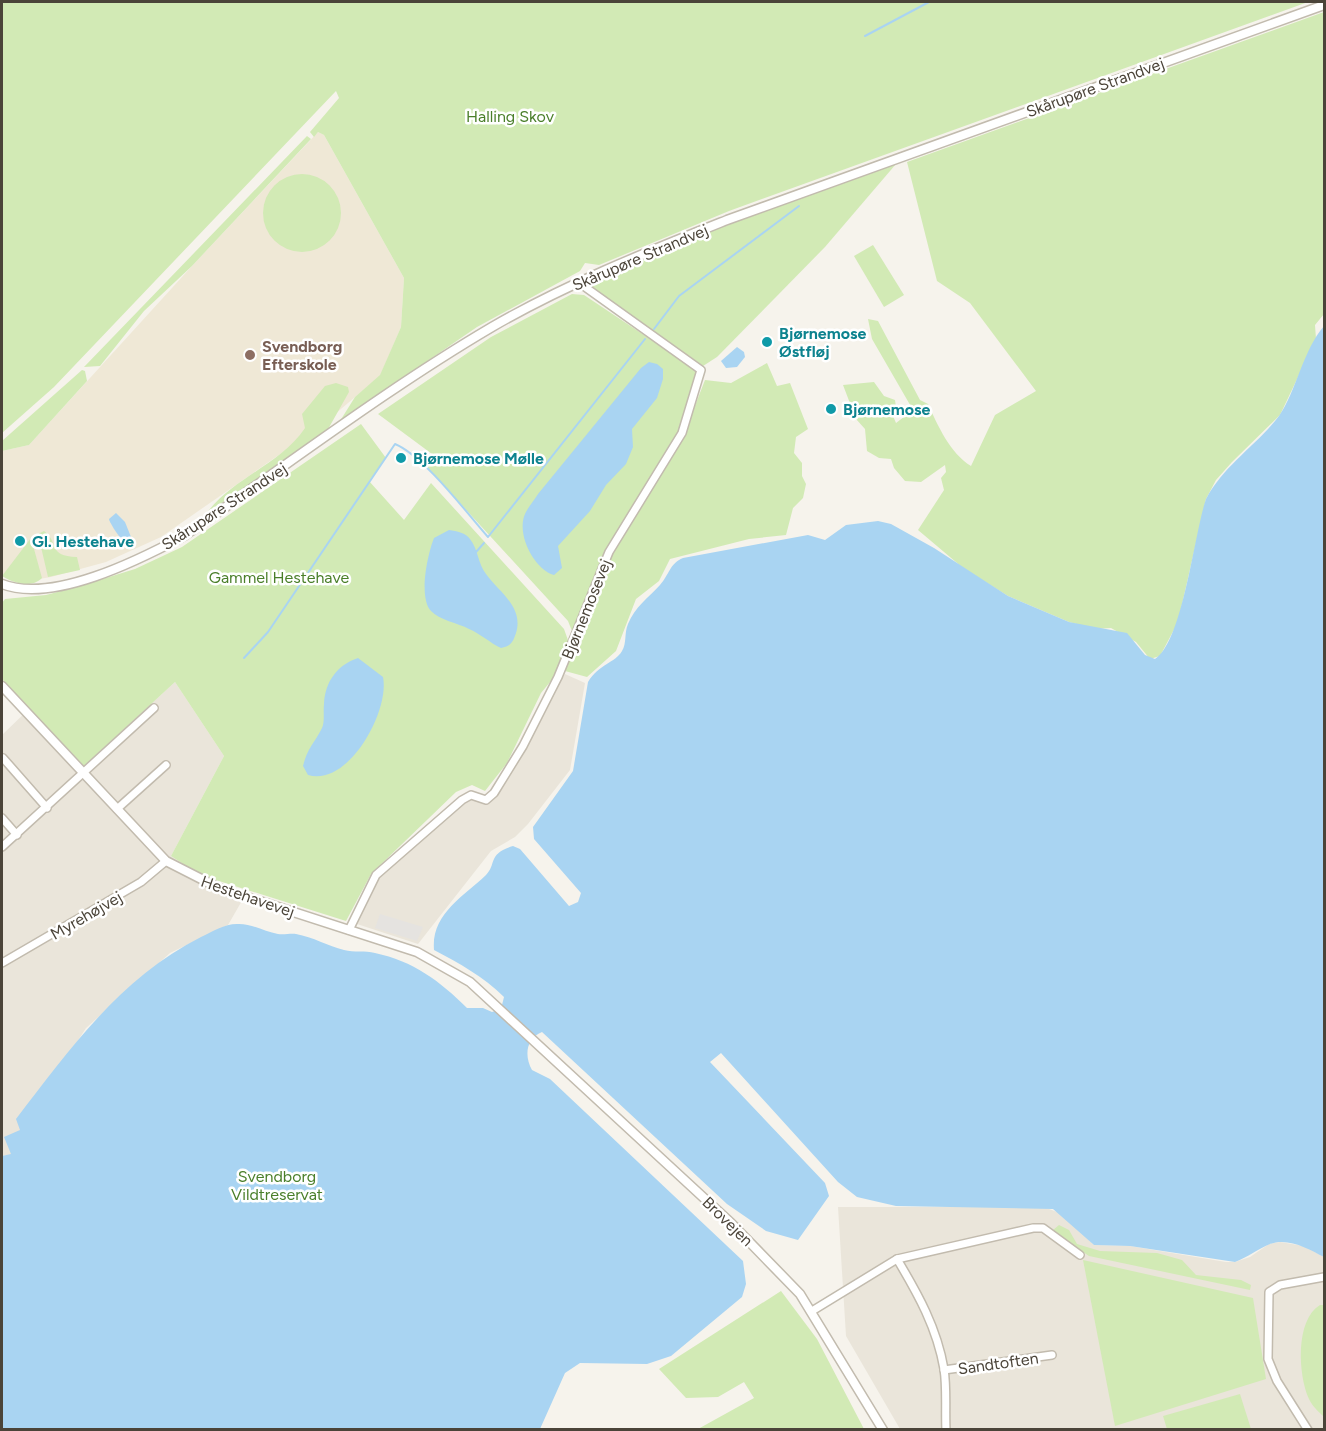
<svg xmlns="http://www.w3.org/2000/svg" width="1326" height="1431" font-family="Figtree,sans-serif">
<rect width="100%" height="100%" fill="#f6f3ec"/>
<g fill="#eae5da">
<polygon points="565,674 585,683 570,770 528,824 515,837 491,851 418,944 357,924 378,878 468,795 487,799"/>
<polygon points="175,682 224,756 171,856 200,875 247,892 228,925 170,953 86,1028 20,1130 11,1155 2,1156 2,735 29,709 84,766"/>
<polygon points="838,1207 1044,1207 1062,1214 1094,1245 1130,1246 1226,1262 1235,1262 1250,1257 1269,1244 1280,1242 1304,1246 1324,1257 1324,1429 900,1429 846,1336"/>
</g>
<polygon fill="#efe8d6" points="318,132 324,135 404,278 401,327 380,376 322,425 161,537 106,562 51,577 21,582 2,574 2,451 29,445 192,266"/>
<g fill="#d2eab5">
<polygon points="2,2 1308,2 729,211 599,265 585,263 580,271 477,327 340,421 355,397 380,375 401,327 404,278 324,135 318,132 314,137 310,132 339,98 336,91 54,387 2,433"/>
<path d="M1324,12v302l-9,11 1,14 -36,76 -48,47 -16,18 -10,19 -28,123 -18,34 -10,3 -14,-17 -25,-14 -16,1 -26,-7 -61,-26 -45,-28 -45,-38 26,-40 -3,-12 5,-6 -1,-7 -24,17 -16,-1 -11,-13 -3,-9 -12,-1 -12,-7 -2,-22 -9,-10 -13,-34 31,-3 10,14 11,4 1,7 -5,4 5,12 17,-13 -41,-71 -4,-20 10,2 42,79 8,4c10,22 22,49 43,62l24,-51 41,-24 -66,-88 -33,-22 -30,-119z"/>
<polygon points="307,136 311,139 192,266 144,311 100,366 84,367"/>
<polygon points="896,164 825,247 717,357 703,366 585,282 726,225"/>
<circle cx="302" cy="213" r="39"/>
<polygon points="873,245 904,295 884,307 854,256"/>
<polygon points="572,294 584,295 698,371 679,432 607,550 572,631 568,621 425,465 432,454 378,414 491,337"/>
<polygon points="767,363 777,386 790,383 808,429 796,437 794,453 802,463 802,476 806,484 803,498 793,508 786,535 749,539 670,559 659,581 636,599 616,651 587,677 565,671 612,553 684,434 705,380 731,383"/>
<polygon points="82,370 85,371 87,381 29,445 2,451 2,441"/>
<path d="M336,383l12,4 1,5 -22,39 -121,83c26,-36 74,-49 99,-86l-3,-14 23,-28z"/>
<polygon points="361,424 386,458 369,481 404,520 431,483 564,629 569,643 555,676 541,693 507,763 485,791 472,785 456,792 371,874 346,921 200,875 171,856 224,756 175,682 84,766 2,679 2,603 5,599 46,595 80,586 135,569 182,547"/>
<path d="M44,531c16,12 3,25 33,26l3,13 -32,7 -10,-43z"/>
<path d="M31,538l11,40c-11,11 -29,5 -40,-2z"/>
<polygon points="1059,1225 1069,1230 1077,1244 1100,1251 1157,1253 1182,1260 1196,1275 1241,1280 1251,1285 1250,1290 1089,1256 1052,1231"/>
<polygon points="1083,1260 1253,1298 1266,1379 1115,1426"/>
<polygon points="781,1291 817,1339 864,1429 698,1429 754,1398 744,1382 718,1397 686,1398 659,1369"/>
<path d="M1320,1305h4v112c-5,-5 -12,-11 -15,-18 -11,-24 -14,-79 11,-94z"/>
<polygon points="1240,1394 1251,1429 1167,1429 1163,1416"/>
</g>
<polygon fill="#e5e3e0" points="380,914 423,927 417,941 375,928"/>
<g fill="#a9d4f2">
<path d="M1324,326v931c-15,-8 -36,-20 -54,-13 -12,5 -22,13 -35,18l-105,-16 -36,-1 -41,-36 -157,-3 -39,-9 -19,-15 -117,-129 -11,9 115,121 4,13 -31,44 -32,-9 -39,-27 -185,-172c-16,6 -18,24 -10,38l18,9 193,182 3,23 -4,13 -71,59 -24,8 -67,-1 -15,10 -25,56h-538v-273l9,-2 -7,-17 16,-7 -4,-11c53,-69 105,-142 185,-182 12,-6 25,-14 38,-13 14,0 26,8 39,10 6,1 13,-1 18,0 17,3 32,12 48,16 10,3 21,0 31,3 38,8 65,28 92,55h16l9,4 9,-3 3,-12c-20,-20 -45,-34 -70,-47 -3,-36 29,-53 52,-75 11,-11 1,-21 27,-29l7,3 49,57 9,-4 3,-9 -47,-54 -1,-12 40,-56 15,-89c11,-18 27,-19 34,-31 5,-8 2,-18 6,-27 7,-17 20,-26 32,-39 9,-10 10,-22 23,-27l125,-23 17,5 21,-15 32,-4 13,3 43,24 74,48 61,26 58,11 18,22 10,4c28,-18 39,-125 51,-160 18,-34 50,-53 73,-83 17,-24 24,-66 45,-90z"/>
<polygon points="737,347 744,352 745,357 737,367 726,368 721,361"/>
<path d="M649,362l8,2 6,5v10l-6,19 -25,31 1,18 -7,17 -20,21 -16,26 -32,35 4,22 -8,7c-20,-6 -38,-41 -29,-61 3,-7 9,-13 13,-20l103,-126z"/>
<path d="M116,513l9,9 6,15 -10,2c-3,-4 -12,-17 -12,-20z"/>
<path d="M449,530c8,1 17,3 21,9 8,10 8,25 16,35 13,18 38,33 30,59 -3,9 -5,13 -15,15 -11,-5 -20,-14 -32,-19 -11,-6 -30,-9 -38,-18 -13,-14 -3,-58 3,-73z"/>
<path d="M358,658l25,19c7,33 -34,110 -75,98l-5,-9c5,-19 11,-22 19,-38 3,-7 1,-16 2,-24 1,-22 13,-39 34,-46z"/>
</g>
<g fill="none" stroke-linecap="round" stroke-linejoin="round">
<g stroke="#a9d4f2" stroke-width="2">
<polyline points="865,36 929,2"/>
<polyline points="654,329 679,296 799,206"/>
<polyline points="476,552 484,543"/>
<path d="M244,658l24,-26 127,-188c29,12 71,68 93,93l157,-198"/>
</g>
<defs>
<g id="minor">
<polyline points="3,758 47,808"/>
<polyline points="117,809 166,765"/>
<polyline points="2,818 17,835"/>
<polyline points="2,847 154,708"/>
<polyline points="349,930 376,875 462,800 471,795 486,800 494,793 523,746 558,677 609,552 682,433 701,370 578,282"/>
<polyline points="2,963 141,882 166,861"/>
<path d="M897,1259c21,35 40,69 47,110 3,19 1,41 2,61"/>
<polyline points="812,1311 897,1259 1033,1228 1043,1228 1080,1255"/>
<polyline points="944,1370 1052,1355"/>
<polyline points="1308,1430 1277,1381 1268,1359 1269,1292 1280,1285 1324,1277"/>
</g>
<g id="tertiary">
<path d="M2,584c50,20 137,-24 182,-48 102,-70 201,-146 308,-209 74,-43 155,-75 235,-107l597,-215"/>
<polyline points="2,686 166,861 219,888 417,952 470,982 731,1223 800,1294 883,1430"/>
</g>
</defs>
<use href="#minor" stroke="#c2bbae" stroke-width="10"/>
<use href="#tertiary" stroke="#c2bbae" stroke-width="11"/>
<use href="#minor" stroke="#fff" stroke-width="7"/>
<use href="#tertiary" stroke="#fff" stroke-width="8"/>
</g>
<g fill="#0f9aa8" stroke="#fff" stroke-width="2">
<circle cx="767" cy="342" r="6"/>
<circle cx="831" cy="409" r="6"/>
<circle cx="401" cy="458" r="6"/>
<circle cx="20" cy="541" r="6"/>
</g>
<circle fill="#8d6e63" stroke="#fff" stroke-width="2" cx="250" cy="355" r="6"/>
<g text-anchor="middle" stroke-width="5" stroke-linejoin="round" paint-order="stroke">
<g font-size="16" fill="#4b4439" stroke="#fff">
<text transform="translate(1095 87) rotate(-20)" y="6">Skårupøre Strandvej</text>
<text transform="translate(640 257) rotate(-23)" y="6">Skårupøre Strandvej</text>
<text transform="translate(224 506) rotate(-33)" y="6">Skårupøre Strandvej</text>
<text transform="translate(586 609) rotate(-68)" y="6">Bjørnemosevej</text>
<text transform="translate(248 896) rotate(19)" y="6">Hestehavevej</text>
<text transform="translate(86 915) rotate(-30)" y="6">Myrehøjvej</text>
<text transform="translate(728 1221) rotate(44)" y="6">Brovejen</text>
<text transform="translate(998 1363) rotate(-8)" y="6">Sandtoften</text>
</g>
<g font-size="16" fill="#4a7f2a" stroke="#fff">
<text x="510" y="122">Halling Skov</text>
<text x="279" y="583">Gammel Hestehave</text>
<text x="277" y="1182">Svendborg<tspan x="277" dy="18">Vildtreservat</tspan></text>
</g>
<g font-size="16" font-weight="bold" fill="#0d838f" stroke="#fff" text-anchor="start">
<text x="779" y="339">Bjørnemose<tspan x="779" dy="18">Østfløj</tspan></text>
<text x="843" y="415">Bjørnemose</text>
<text x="413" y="464">Bjørnemose Mølle</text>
<text x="32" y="547">Gl. Hestehave</text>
</g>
<g font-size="16" font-weight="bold" fill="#785e54" stroke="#fff" text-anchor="start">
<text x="262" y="352">Svendborg<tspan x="262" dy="18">Efterskole</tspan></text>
</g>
</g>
<rect width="1326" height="1431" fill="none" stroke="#4b4439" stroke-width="6"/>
</svg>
